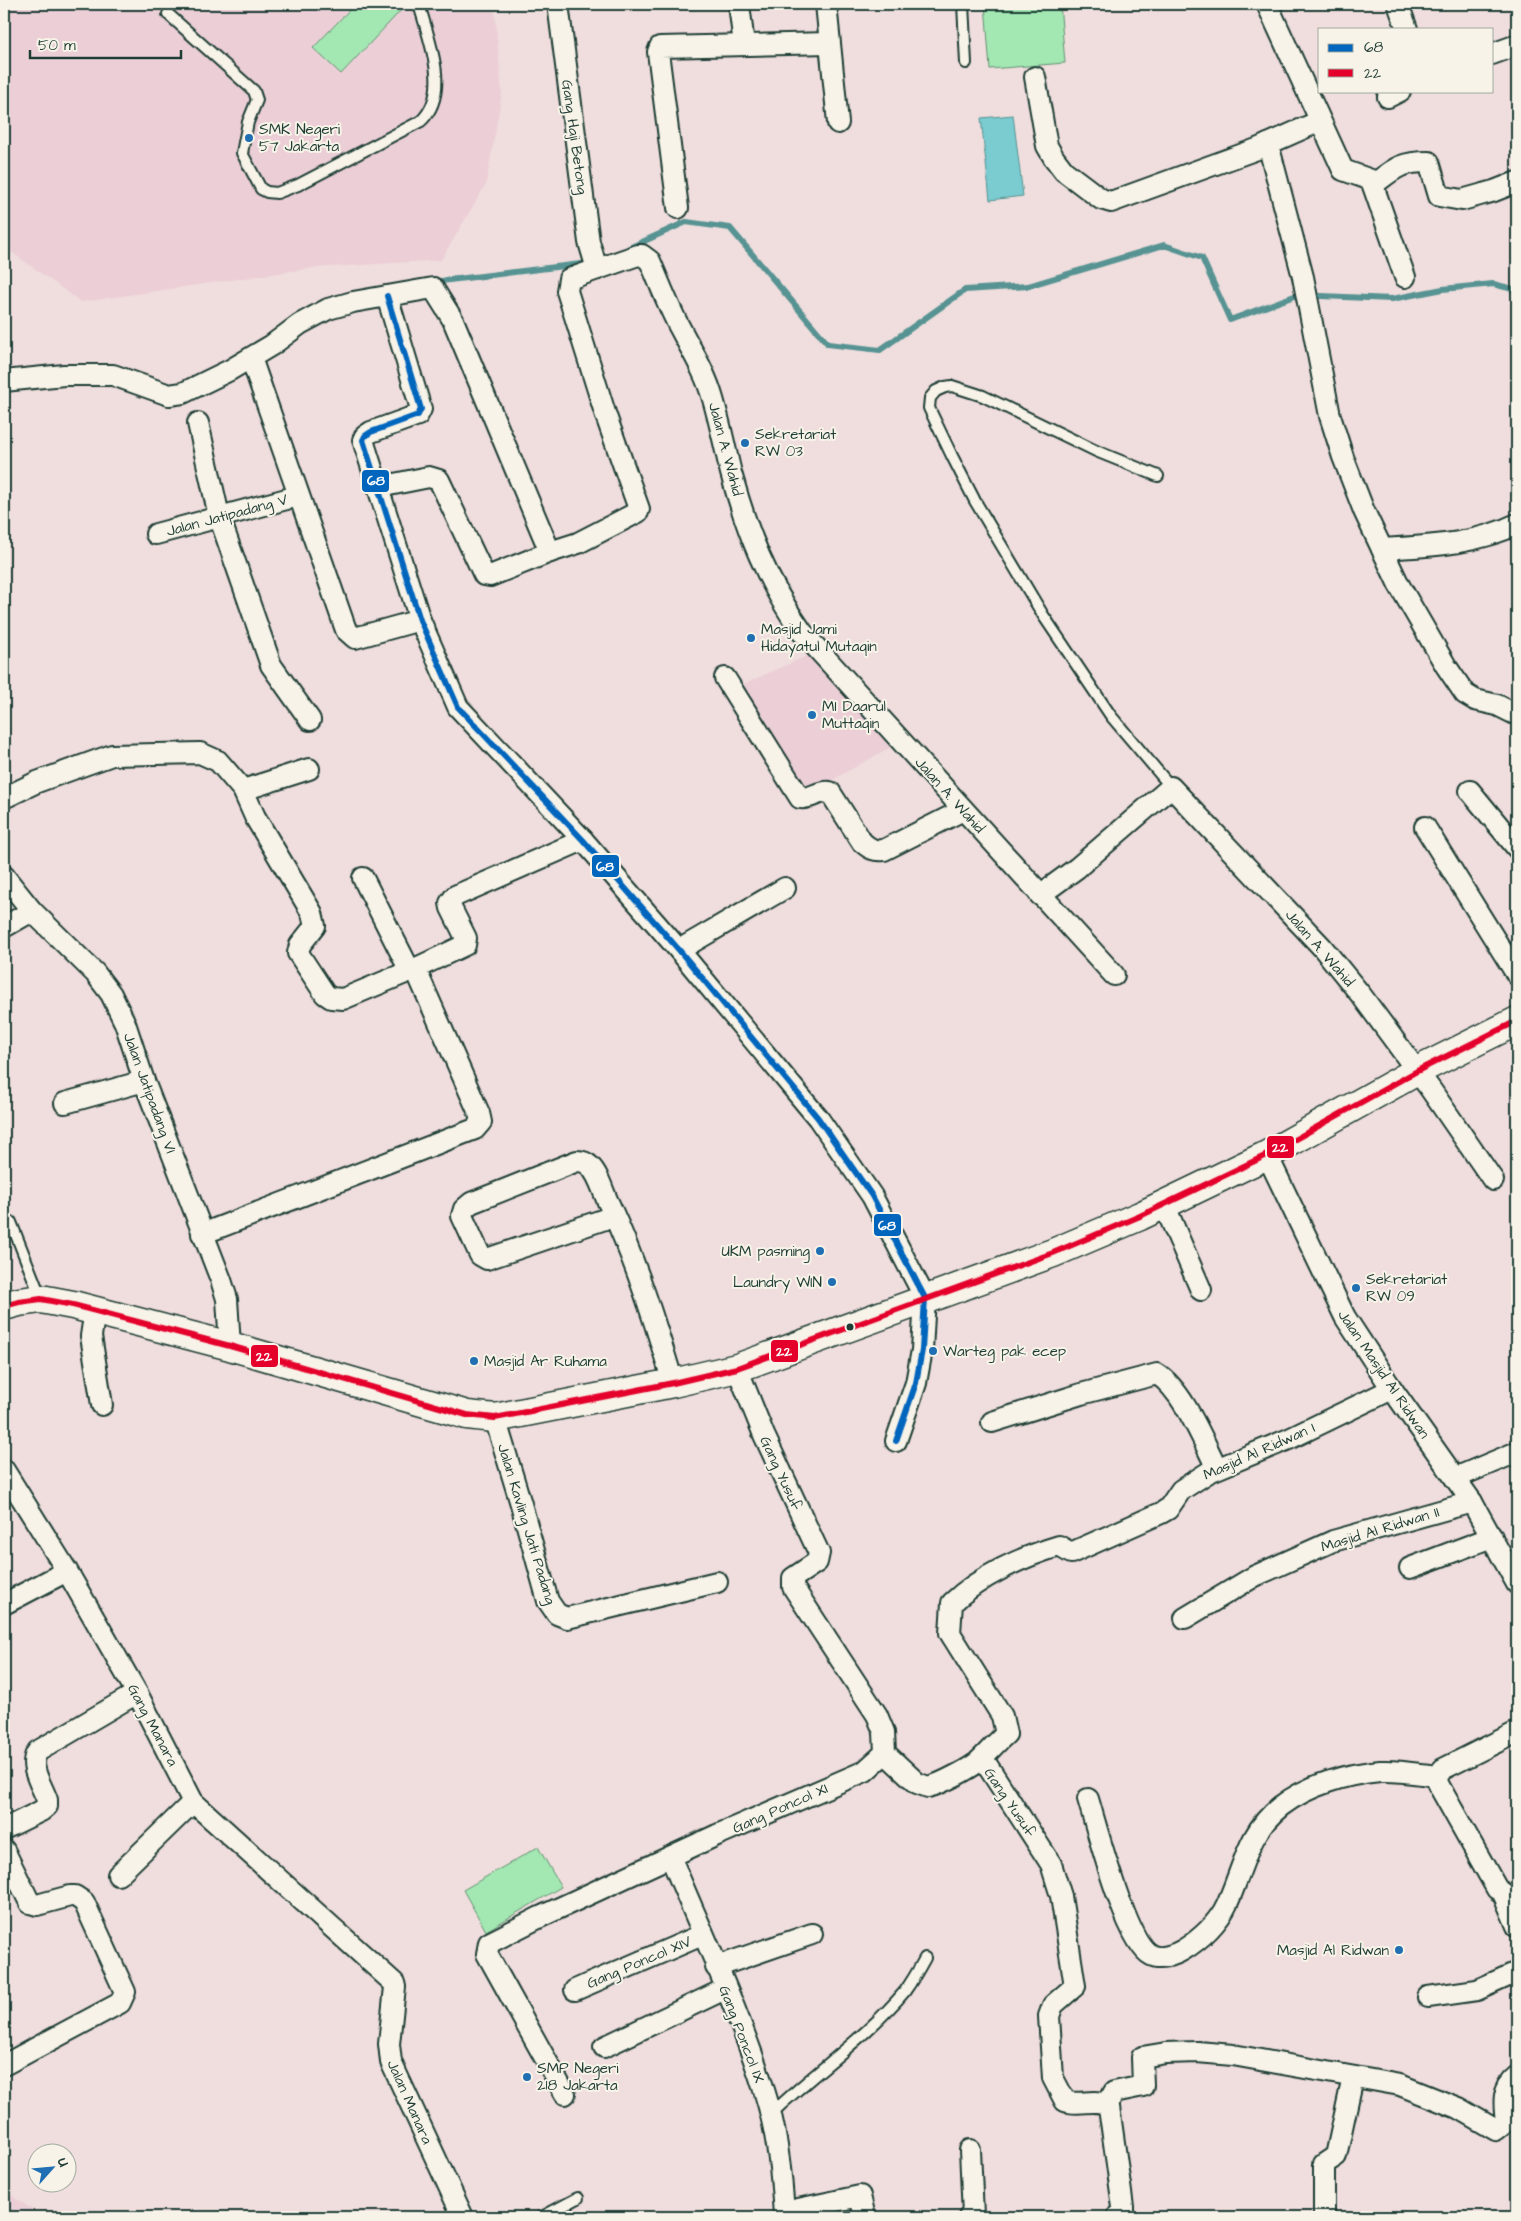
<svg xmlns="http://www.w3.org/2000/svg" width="1521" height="2221" font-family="'Architects Daughter',sans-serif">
<rect width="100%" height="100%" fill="#f0dddd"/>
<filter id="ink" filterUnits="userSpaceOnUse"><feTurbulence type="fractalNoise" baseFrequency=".02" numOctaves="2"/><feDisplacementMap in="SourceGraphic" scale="10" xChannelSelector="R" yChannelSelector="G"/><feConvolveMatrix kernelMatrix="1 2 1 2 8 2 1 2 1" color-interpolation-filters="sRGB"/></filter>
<g filter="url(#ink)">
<g fill="#ebced6">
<polygon points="4,4 494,4 502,93 486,184 441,260 312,268 81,302 6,248 4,216"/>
<polygon points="812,654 894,745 804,796 739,686"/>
<polygon points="4,2191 44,2217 4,2217"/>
</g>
<g fill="#a3e7b2" stroke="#619273">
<polygon points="355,4 400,4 404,7 341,74 313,48"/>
<polygon points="985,4 1060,4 1065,63 990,69"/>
<polygon points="538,1847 561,1887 486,1931 463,1890"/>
</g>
<polygon fill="#7accd1" stroke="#569392" points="1013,115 1023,196 990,200 981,118"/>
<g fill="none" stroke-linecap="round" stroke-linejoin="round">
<g stroke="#569392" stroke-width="6">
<polyline points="629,248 686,222 730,228 828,344 880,350 965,290 1028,286 1164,245 1202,258 1230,320 1297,295 1392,299 1443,289 1493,284 1517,290"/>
<polyline points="433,282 589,263"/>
</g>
<defs>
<g id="lane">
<polyline points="963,4 966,63"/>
<path d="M168,14l86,77 3,9 -9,22 -6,31 19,36 6,3 10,1 21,-8 123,-64c31,-29 7,-83 -2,-117"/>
<polyline points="1158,476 1096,451 983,396 952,386 945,387 936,391 930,398 929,408 952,456 975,501 1043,615 1111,716 1171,787"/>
<polyline points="11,1222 41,1298"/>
<path d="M771,2114c43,-42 95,-76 134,-123 7,-10 14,-22 20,-33"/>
<polyline points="542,2217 578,2198"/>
</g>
<g id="street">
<polyline points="558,4 589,242 597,269"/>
<polyline points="739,4 744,45"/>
<polyline points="826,4 838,123"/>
<polyline points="1267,4 1343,170 1371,180 1405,277"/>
<polyline points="1398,4 1407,29"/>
<polyline points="1492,54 1517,45"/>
<polyline points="1035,77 1047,146 1054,158 1064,171 1101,199 1111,202 1257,149 1320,121"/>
<polyline points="1388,97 1400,91"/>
<polyline points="1268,144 1303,277 1330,416 1343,457 1364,511 1399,585 1446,666 1465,694 1475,700 1497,705 1517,715"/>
<path d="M1373,185c22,-17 27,-23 56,-23l10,34 23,4 32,-9 23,-9"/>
<polyline points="678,208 658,52 660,47 829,43"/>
<polyline points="387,296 421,409 418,415 371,432 365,436 363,440 420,620 458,707 583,840 679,950 818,1118 872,1196 925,1298 922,1350 916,1383 896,1441"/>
<polyline points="251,358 346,630 355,638 420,620"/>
<path d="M4,381l60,-6h49l56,20 14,-2 47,-23 42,-25 28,-21 28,-15 25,-7 80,-14 20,32 97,232 28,-9 60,-31 1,-3 -33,-93 -39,-125 2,-12 69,-24h4l8,6c10,23 19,47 31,69 12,23 25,44 32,69 7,24 12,49 18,74 16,59 36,109 71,159l312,343"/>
<polyline points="198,423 219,516 271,665 310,720"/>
<polyline points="379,487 429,477 439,480 484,575 490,576 550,552"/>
<polyline points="156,534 298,496"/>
<path d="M1382,549c47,-3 92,-4 135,-25"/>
<path d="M725,678l75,120c10,2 19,-8 30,-6l32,50c8,7 12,9 22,8l79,-40"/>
<polyline points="243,790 309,769"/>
<polyline points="1470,791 1517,848"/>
<polyline points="4,798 37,782 112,755 200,753 218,761 243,790 255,817 312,913 315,926 300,945 298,953 325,994 331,998 343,999 410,971"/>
<polyline points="1425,827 1517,975"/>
<polyline points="4,876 32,911 95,973 111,994 125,1023 144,1081 221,1280 227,1299 230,1346"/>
<polyline points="363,878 410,971 465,945 466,938 451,908 450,903 455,896 583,840"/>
<polyline points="1040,895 1077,868 1171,787 1322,947 1361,995 1431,1090 1493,1180"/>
<polyline points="4,927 32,911"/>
<polyline points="679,950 785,888"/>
<polyline points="65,1103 144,1081"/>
<polyline points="1267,1155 1345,1317 1392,1389 1472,1502 1517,1584"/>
<polyline points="1164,1204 1201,1290"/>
<path d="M614,1216l-127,43 -7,-4 -18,-39 2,-7 7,-6 106,-42c5,0 9,1 13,5 9,9 13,26 19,38 27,58 46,118 64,179"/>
<polyline points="202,1234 475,1129 481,1122 479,1113 415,968"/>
<polyline points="95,1310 91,1336 102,1405"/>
<path d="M737,1368l27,67 55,118 -2,9 -24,16v9l84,128 7,17 1,21 32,30 11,4c11,-2 46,-20 53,-28 8,-8 16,-17 25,-25l-4,-18 -52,-83 2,-30c28,-27 70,-46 107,-57l12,7 90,-40 7,-4 13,-19 28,-18 80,-33 103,-50"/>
<polyline points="495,1418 521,1504 548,1601 557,1614 567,1618 717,1582"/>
<path d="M992,1422l89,-28 76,-20c26,16 46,67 60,94"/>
<polyline points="4,1470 67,1571 137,1693 193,1802 394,1983 395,1987 389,2044 391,2062 463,2217"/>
<polyline points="1455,1478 1517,1452"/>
<polyline points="1410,1568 1492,1537"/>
<polyline points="4,1604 67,1571"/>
<polyline points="1185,1618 1255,1576 1333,1541 1472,1502"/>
<path d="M980,1760l7,5 64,99 10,32 14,90 -22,19 -4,11 4,62 12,23c14,6 33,-5 44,6l14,100v7l-6,3"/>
<path d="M1088,1799c9,29 38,144 63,156 9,5 24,0 32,-5 18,-11 36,-28 44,-46 17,-37 20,-71 54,-98 27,-21 66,-32 99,-35 19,-1 39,3 57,5"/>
<path d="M4,1829l37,-18 6,-5v-6c-5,-15 -20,-35 -9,-49l99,-58"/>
<polyline points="4,1850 30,1903 37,1905 70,1896 75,1896 84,1902 125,1992 120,2003 4,2065"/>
<path d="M671,1858c32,77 68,153 93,232 13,40 18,85 20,127"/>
<polyline points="118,1875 193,1802"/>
<polyline points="1503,1893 1497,1889 1438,1784 1437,1776 1443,1769 1517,1732"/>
<polyline points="1503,1893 1517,1926"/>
<polyline points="716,1967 812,1934"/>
<polyline points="575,1990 702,1935"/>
<polyline points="1428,1997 1477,1990 1517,1972"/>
<polyline points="604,2047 725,1989"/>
<polyline points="565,2094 487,1954 489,1943 540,1917 717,1835 865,1771 885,1753"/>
<path d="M1107,2105l7,-13 29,-6 -1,-29 24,-4 31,-1 36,3 167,30 58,23 38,22 10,-8c-2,-17 -5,-34 11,-46"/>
<polyline points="784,2212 860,2196 865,2217"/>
<polyline points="969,2217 973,2215 970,2150"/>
<polyline points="1324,2217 1324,2164 1336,2156 1353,2077"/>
</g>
<polyline id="secondary" points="4,1306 19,1302 41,1299 73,1305 230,1346 467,1415 495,1418 673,1383 737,1368 1053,1253 1140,1216 1267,1155 1417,1071 1517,1021"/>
</defs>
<use href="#lane" stroke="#1f3d34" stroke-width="14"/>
<use href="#street" stroke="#1f3d34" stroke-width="24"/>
<use href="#secondary" stroke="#1f3d34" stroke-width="31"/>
<use href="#lane" stroke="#f7f3e8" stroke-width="10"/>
<use href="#street" stroke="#f7f3e8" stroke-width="20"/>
<use href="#secondary" stroke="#f7f3e8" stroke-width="28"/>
<defs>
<polyline id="bus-1" points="387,296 421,409 418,415 371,432 365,436 363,440 420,620 458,707 583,840 679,950 818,1118 872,1196 925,1298 922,1350 916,1383 896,1441"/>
<polyline id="bus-2" points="4,1306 19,1302 41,1299 73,1305 230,1346 467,1415 495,1418 673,1383 737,1368 1053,1253 1140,1216 1267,1155 1417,1071 1517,1021"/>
</defs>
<use href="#bus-1" stroke="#f7f3e8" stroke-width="10"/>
<use href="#bus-2" stroke="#f7f3e8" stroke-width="10"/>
<use href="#bus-1" stroke="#0065bd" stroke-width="6"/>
<use href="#bus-2" stroke="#e4002b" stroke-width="6"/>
</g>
</g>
<g fill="#1f6fb2" stroke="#f7f3e8" stroke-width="2">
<circle cx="249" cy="138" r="5"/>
<circle cx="745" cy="443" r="5"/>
<circle cx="751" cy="638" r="5"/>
<circle cx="812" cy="715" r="5"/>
<circle cx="820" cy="1251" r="5"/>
<circle cx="832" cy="1282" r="5"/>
<circle cx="1356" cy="1288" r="5"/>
<circle cx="933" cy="1351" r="5"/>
<circle cx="474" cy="1361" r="5"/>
<circle cx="1399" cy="1950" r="5"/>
<circle cx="527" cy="2077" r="5"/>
</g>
<circle fill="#1f3d34" stroke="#f7f3e8" stroke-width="2" cx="850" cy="1327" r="4.5"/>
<g text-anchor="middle" stroke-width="4" stroke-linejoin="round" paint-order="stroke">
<g font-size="15" fill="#1f3d34" stroke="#f7f3e8" text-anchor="start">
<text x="259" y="134">SMK Negeri<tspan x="259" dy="17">57 Jakarta</tspan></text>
<text x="755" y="439">Sekretariat<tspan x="755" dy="17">RW 03</tspan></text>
<text x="761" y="634">Masjid Jami<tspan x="761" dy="17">Hidayatul Mutaqin</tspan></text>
<text x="822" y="711">MI Daarul<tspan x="822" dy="17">Muttaqin</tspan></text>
<text x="810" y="1256" text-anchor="end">UKM pasming</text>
<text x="1366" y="1284">Sekretariat<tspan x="1366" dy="17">RW 09</tspan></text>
<text x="822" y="1287" text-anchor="end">Laundry WIN</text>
<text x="943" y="1356">Warteg pak ecep</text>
<text x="484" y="1366">Masjid Ar Ruhama</text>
<text x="1389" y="1955" text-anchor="end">Masjid Al Ridwan</text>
<text x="537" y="2073">SMP Negeri<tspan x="537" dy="17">218 Jakarta</tspan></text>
</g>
<g font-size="15" fill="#1f3d34" stroke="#f7f3e8">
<text transform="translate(575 137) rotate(82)" y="5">Gang Haji Betong</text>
<text transform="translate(726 449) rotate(75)" y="5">Jalan A. Wahid</text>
<text transform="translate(227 515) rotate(-15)" y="5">Jalan Jatipadang V</text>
<text transform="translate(950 795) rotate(48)" y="5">Jalan A. Wahid</text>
<text transform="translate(1320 948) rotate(49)" y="5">Jalan A. Wahid</text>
<text transform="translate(150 1093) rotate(70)" y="5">Jalan Jatipadang VI</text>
<text transform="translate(1384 1374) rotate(56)" y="5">Jalan Masjid Al Ridwan</text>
<text transform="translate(1259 1451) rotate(-24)" y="5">Masjid Al Ridwan I</text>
<text transform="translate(781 1473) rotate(65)" y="5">Gang Yusuf</text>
<text transform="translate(527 1524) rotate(73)" y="5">Jalan Kavling Jati Padang</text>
<text transform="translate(1380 1529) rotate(-17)" y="5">Masjid Al Ridwan II</text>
<text transform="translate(153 1725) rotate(62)" y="5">Gang Manara</text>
<text transform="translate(1010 1802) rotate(56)" y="5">Gang Yusuf</text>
<text transform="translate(780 1808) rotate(-24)" y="5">Gang Poncol XI</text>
<text transform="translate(639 1962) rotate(-23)" y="5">Gang Poncol XIV</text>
<text transform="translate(742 2034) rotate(69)" y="5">Gang Poncol IX</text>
<text transform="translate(410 2102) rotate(66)" y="5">Jalan Manara</text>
</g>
</g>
<g stroke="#f7f3e8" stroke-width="2">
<rect x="361" y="469" width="29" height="24" rx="5" fill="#0065bd"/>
<rect x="591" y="854" width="29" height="24" rx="5" fill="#0065bd"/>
<rect x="1266" y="1135" width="29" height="24" rx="5" fill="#e4002b"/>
<rect x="873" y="1213" width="29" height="24" rx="5" fill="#0065bd"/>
<rect x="770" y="1339" width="29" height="24" rx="5" fill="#e4002b"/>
<rect x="250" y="1344" width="29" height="24" rx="5" fill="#e4002b"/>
</g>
<g font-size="14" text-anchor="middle" font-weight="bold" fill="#fff">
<text x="376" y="485">68</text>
<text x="605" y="871">68</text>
<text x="1280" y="1152">22</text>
<text x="887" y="1230">68</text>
<text x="784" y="1356">22</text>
<text x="264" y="1361">22</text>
</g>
<rect width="1521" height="2221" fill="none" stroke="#f7f3e8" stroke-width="20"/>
<rect x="10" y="10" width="1501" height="2201" fill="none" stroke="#1f3d34" stroke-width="2" filter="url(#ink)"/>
<rect x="1318" y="28" width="175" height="65" fill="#f7f3e8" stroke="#a1aaa0"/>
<rect x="1328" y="44" width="25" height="8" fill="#0065bd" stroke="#a1aaa0"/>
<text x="1364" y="52" font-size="15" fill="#1f3d34">68</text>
<rect x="1328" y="69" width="25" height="8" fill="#e4002b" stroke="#a1aaa0"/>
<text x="1364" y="78" font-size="15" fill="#1f3d34">22</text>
<g transform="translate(52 2168) rotate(63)"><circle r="24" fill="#f7f3e8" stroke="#a1aaa0"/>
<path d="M0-4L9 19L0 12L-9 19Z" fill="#1f6fb2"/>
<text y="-8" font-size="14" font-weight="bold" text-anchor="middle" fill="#1f3d34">U</text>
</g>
<path d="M30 50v8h151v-8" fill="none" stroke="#1f3d34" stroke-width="2.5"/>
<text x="38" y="50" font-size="15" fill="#1f3d34" stroke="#f7f3e8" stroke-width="4" paint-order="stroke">50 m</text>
</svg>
